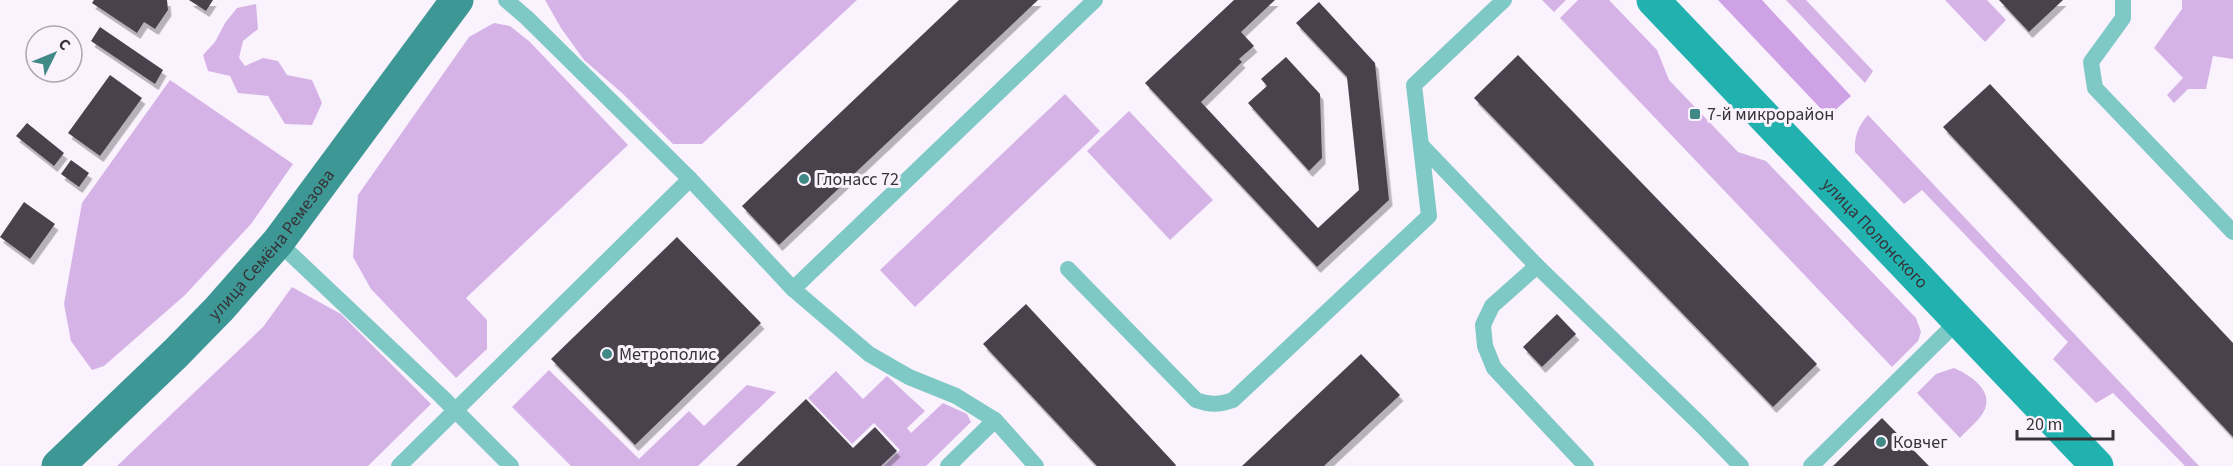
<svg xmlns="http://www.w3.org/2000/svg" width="2233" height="466" font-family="'Source Sans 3',sans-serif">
<defs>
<filter id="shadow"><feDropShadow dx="3.5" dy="6" stdDeviation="0" flood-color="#0004"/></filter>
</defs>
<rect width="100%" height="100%" fill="#faf2fd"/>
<g fill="#d6b3e7">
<polygon points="545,0 857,0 702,144 673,144 622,93 584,60 561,28"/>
<polygon points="1542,0 1566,0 1554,12"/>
<polygon points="1578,0 1609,0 1657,50 1669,80 1738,152 1766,161 1916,318 1921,332 1918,341 1892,367 1560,18"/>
<polygon points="1786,0 1806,0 1873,71 1865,83"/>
<polygon points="1945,0 1987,0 2006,20 1985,42"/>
<polygon points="2182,0 2233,0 2233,59 2213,56 2206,89 2188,89 2174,103 2167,95 2183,78 2154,48 2182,9"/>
<polygon points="256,4 258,29 243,41 239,58 245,66 263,58 278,61 287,75 312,80 322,103 312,125 285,124 268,96 238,93 230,76 208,71 203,55 215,42 225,23 237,8"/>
<polygon points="494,23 510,26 530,42 628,145 466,298 487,320 487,349 456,378 371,289 353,257 358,195 469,37"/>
<polygon points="170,80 293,164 251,224 185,295 104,366 92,370 71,341 64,304 82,203"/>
<polygon points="1065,94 1100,131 915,307 880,270"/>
<polygon points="1129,111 1213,200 1170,240 1087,151"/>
<path d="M1868,115l331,351h-14l-72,-73 -17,10 -43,-44 15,-17 -146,-152 -18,14 -49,-52c-1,-15 3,-26 13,-37z"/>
<polygon points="292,287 341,314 431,404 368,466 117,466 263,327"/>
<path d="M1954,368c14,6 39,21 31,41 -4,10 -18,21 -25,29l-43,-45 19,-19z"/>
<polygon points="549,370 639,459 689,411 704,426 747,385 776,392 698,466 571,466 512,407"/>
<polygon points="836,371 863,399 887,376 925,411 907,428 911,433 943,403 967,414 971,422 926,466 884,466 900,450 874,423 852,444 808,398"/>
</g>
<polygon fill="#cfa2e5" points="1718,0 1762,0 1851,96 1833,112 1824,112"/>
<g fill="#4a434e" filter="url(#shadow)">
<polygon points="94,0 167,0 168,10 155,29 144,22 137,33 92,3"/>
<polygon points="189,0 213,0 206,11"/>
<polygon points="959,0 1038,0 779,245 742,206"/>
<polygon points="1234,0 1275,0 1241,32 1254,46 1239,59 1242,62 1201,102 1318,228 1359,190 1347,77 1296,23 1319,2 1375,63 1389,200 1317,267 1145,83"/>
<polygon points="1999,0 2063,0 2029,32"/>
<polygon points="100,27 163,70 155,84 91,41"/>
<polygon points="1518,55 1817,364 1773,407 1474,98"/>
<polygon points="1286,57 1320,94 1322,158 1309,171 1248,103 1267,86 1261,79"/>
<polygon points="110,75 142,98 100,156 68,133"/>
<polygon points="1990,84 2233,343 2233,437 1943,127"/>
<polygon points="27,123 64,153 54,166 16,136"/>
<polygon points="71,160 89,173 79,187 61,174"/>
<polygon points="24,202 55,224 30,259 0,237"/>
<polygon points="677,237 761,323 635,445 551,359"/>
<polygon points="1026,304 1176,465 1175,466 1097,466 983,344"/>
<polygon points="1557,314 1576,334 1542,367 1523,347"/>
<polygon points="1361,354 1400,395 1324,466 1242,466"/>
<polygon points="806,399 853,448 875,427 897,451 881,466 736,466"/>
<polygon points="1882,418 1929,466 1833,466"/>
</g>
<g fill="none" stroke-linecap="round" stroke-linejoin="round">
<g stroke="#7ec9c6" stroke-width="16">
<polyline points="506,0 527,18 690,179 793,289 869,354 909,377 956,396 995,420 1036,466"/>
<polyline points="2123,0 2123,18 2091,62 2095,88 2233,232"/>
<polyline points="1421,145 1537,266 1702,426 1741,466"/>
<polyline points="278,242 441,396 511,466"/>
<polyline points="1537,266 1492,306 1483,325 1485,346 1494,368 1586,466"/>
<path d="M1068,269l128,131c14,5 23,5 37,0l196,-184 -15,-131 90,-85"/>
<polyline points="793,289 1095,0"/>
<polyline points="399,466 690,179"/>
<polyline points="948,466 995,420"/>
<polyline points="1811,466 1958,321"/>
</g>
<path stroke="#21b2af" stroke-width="33" id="s1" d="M1653,0l444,466"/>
<path stroke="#3d9795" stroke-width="33" id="s2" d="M58,466l118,-113 43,-44 59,-67 179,-242"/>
</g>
<g fill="#418987" stroke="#faf2fd" stroke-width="2">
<rect x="1689" y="108" width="12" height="12" rx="3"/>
<circle cx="804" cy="179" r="6"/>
<circle cx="607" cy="354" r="6"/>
<circle cx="1881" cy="442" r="6"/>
</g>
<g text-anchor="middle" stroke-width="6" stroke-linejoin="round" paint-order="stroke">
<g font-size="18" fill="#373439" stroke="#faf2fd" text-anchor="start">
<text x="1707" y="120">7-й микрорайон</text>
<text x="816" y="185">Глонасс 72</text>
<text x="619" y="360">Метрополис</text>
<text x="1893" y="448">Ковчег</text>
</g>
<g font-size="18" fill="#373439" stroke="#faf2fd">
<text dy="6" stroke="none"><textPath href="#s1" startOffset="322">улица Полонского</textPath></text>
<text dy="6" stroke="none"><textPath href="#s2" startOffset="308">улица Семёна Ремезова</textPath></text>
</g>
</g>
<g transform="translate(54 54) rotate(47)"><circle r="28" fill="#faf2fd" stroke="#aca6af" stroke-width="1.5"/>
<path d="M0-4.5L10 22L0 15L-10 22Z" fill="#418987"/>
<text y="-9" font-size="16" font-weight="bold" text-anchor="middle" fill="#373439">С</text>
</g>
<path d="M2017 430v9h96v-9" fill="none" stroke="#373439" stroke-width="3"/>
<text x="2026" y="430" font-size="18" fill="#373439" stroke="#faf2fd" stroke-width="4.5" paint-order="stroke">20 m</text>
</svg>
